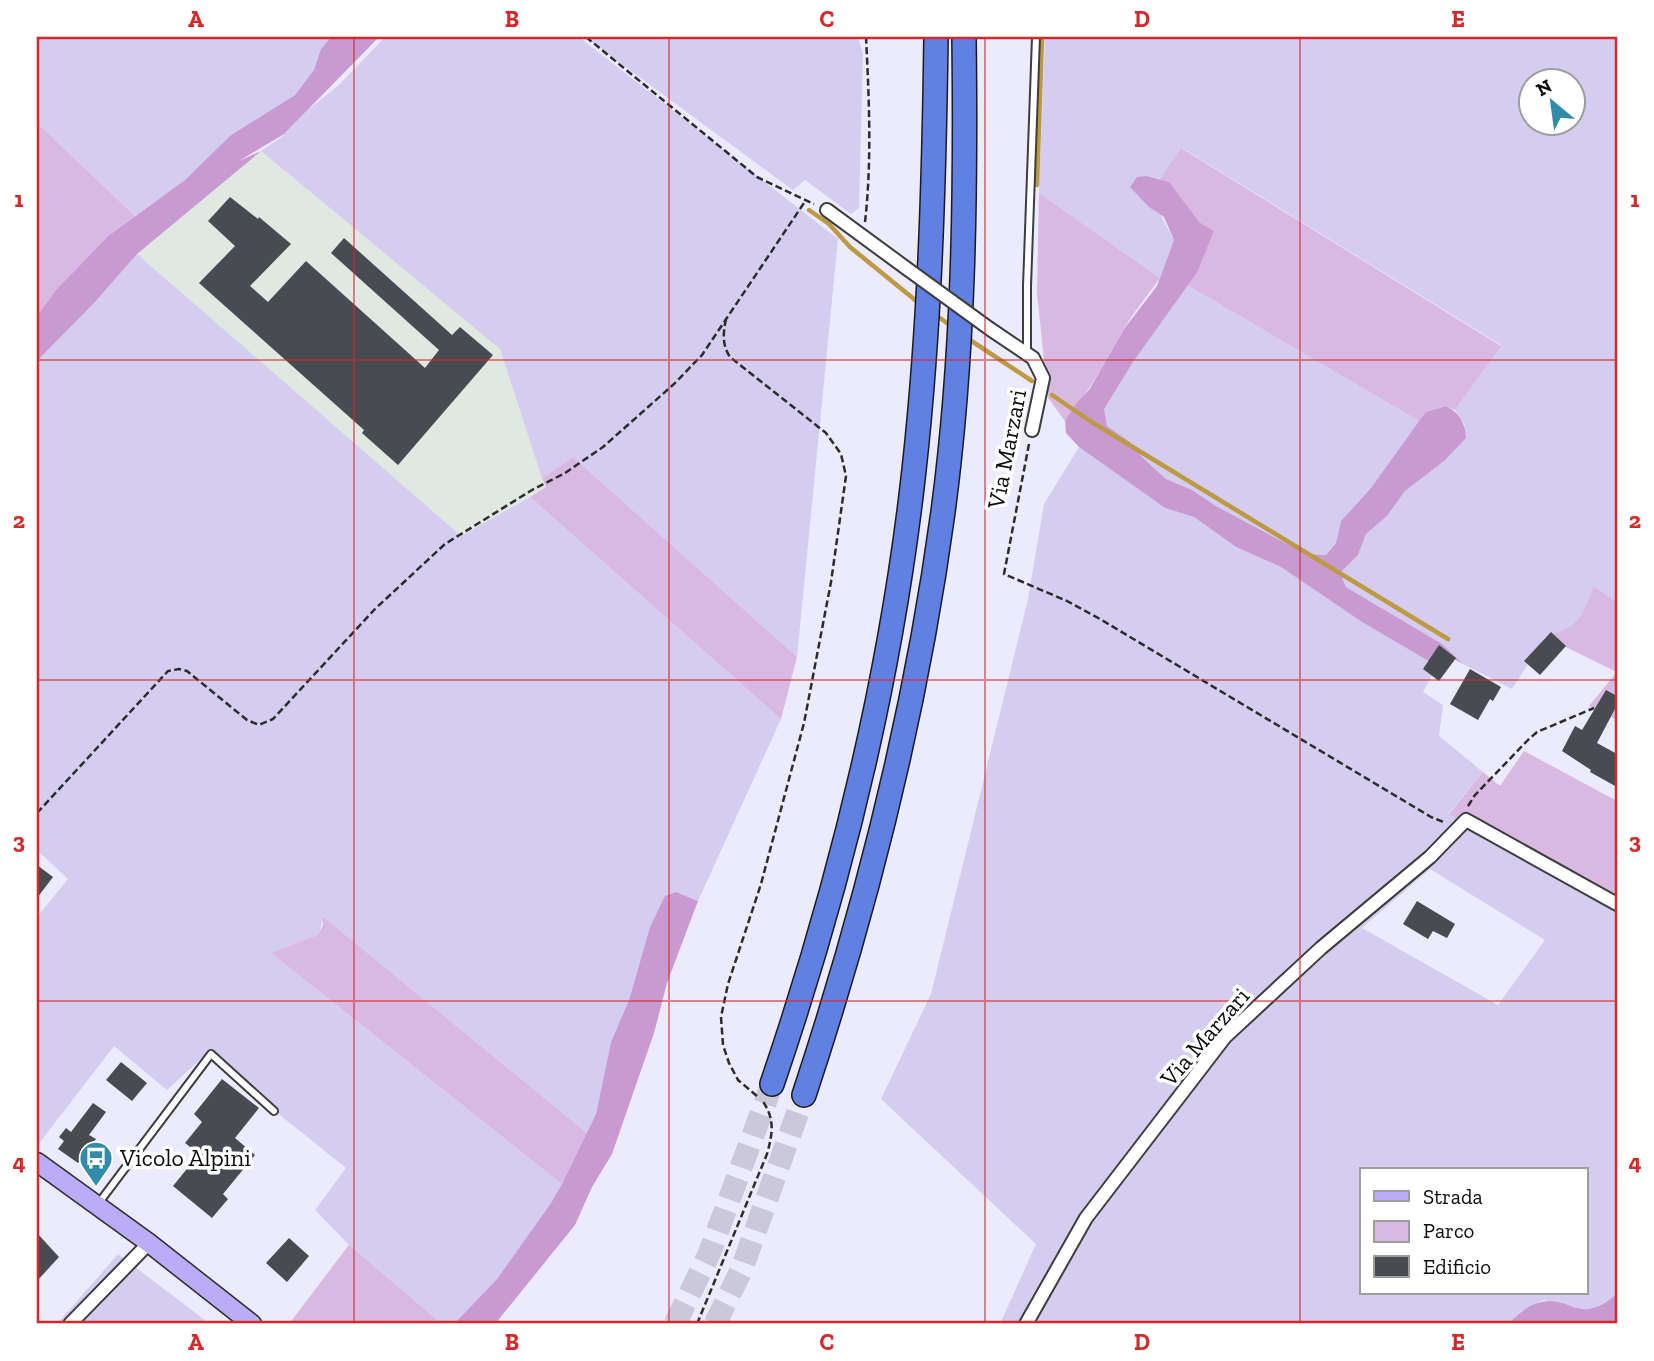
<svg xmlns="http://www.w3.org/2000/svg" width="1654" height="1361" font-family="'Zilla Slab',serif">
<rect width="100%" height="100%" fill="#eceafd"/>
<polygon fill="#dfe8e1" points="261,151 500,349 546,487 461,537 137,254"/>
<g fill="#d4cdef" fill-rule="evenodd">
<polygon points="37,37 331,37 321,49 315,70 295,95 231,135 185,180 135,216 37,123"/>
<polygon points="385,37 579,37 838,239 797,657 573,457 542,478 500,349 261,151 279,139 308,110 339,85"/>
<polygon points="585,37 858,37 863,54 859,208 851,214 805,180 793,190"/>
<path d="M1045,37h572v565l-23,-14 -10,24 -14,18 -25,7 -33,52 -49,-25 -21,-20 -96,-57 -6,-14 18,-18 8,-21 21,-18 18,-25 39,-30 21,-36 -10,-15 46,-65 -319,-197 -22,31 -13,-3 -17,11 30,27 14,26 -14,38 -121,-85zM1532,80h42v42h-42z"/>
<polygon points="137,254 461,536 530,497 781,719 698,901 676,892 666,896 650,927 629,1000 611,1042 596,1114 587,1133 323,917 319,935 271,953 562,1184 551,1203 497,1279 454,1324 442,1324 349,1245 315,1210 346,1168 205,1055 167,1090 114,1046 37,1146 37,917 68,879 37,850 37,361 95,302"/>
<polygon points="1187,285 1419,421 1371,488 1341,521 1336,543 1326,555 1307,554 1287,544 1216,506 1192,490 1166,479 1142,457 1130,442 1107,426 1103,409 1133,362"/>
<path d="M1079,447l86,61 29,9 42,30 45,20 81,55 75,44 -14,26 20,13 -4,31 44,36 -34,41 168,96v385l-16,11 -9,4h-13l-18,-7 -18,-2 -22,11 -13,13h-508l36,-80 -155,-145 50,-105 97,-395 16,-95zM1430,869l115,71 -47,65 -136,-77zM1362,1170h224v123h-224z"/>
<polygon points="118,1254 210,1324 57,1324"/>
</g>
<g fill="#d9b8e2">
<polygon points="37,123 135,216 108,236 56,290 37,316"/>
<polygon points="1181,148 1501,346 1455,410 1446,406 1426,412 1419,421 1187,285 1198,271 1214,231 1199,222 1160,179"/>
<path d="M1039,193l121,85c-13,18 -27,35 -38,54 -18,31 -34,62 -57,89l-17,-23 -11,-105z"/>
<polygon points="573,457 797,657 781,719 530,497 546,487 542,478"/>
<path d="M1594,587l23,15v118l-28,-14 28,-34 -72,-35c35,-11 35,-17 49,-50z"/>
<polygon points="1524,751 1617,801 1617,909 1449,814 1483,772 1500,786"/>
<polygon points="322,916 587,1133 562,1184 271,953 318,935 323,925"/>
<polygon points="349,1245 442,1324 289,1324"/>
</g>
<g fill="#c999d1">
<polygon points="331,37 379,37 284,134 239,161 261,151 137,254 95,302 37,361 37,316 56,290 108,236 185,180 231,135 295,95 314,70 321,49"/>
<path d="M1147,176l22,6 30,40 15,9 -16,40 -65,91 -29,47 3,17 23,16 12,15 24,22 26,11 24,16 71,38 20,10 19,1 10,-12 5,-22 30,-33 48,-67 7,-9 20,-6c14,7 19,17 20,32l-22,23 -39,30 -18,25 -21,18 -8,21 -18,18 6,14 96,57 21,20 -20,-11 -6,13 -75,-44 -81,-55 -45,-20 -42,-30 -29,-9 -86,-61 -13,-14 -1,-12 11,-17 13,-14 35,-61 33,-43 17,-46 -10,-23 -15,-10 -19,-20 7,-10z"/>
<polygon points="676,892 698,901 667,983 654,1033 612,1154 592,1187 575,1225 495,1324 454,1324 497,1279 551,1203 562,1184 596,1114 611,1042 629,1000 650,927 665,896"/>
<path d="M1617,1294v30h-109c17,-17 33,-29 58,-20 9,4 18,7 27,4 9,-2 17,-9 24,-14z"/>
</g>
<g fill="none" stroke-linecap="round" stroke-linejoin="round">
<g stroke="#bd9943" stroke-width="4.5">
<polyline points="1037,185 1042,37"/>
<polyline points="809,210 829,224 850,247 920,304"/>
<polyline points="936,315 951,326"/>
<polyline points="967,338 1032,381"/>
<polyline points="1052,395 1090,421 1448,639"/>
</g>
</g>
<g fill="#484b51">
<polygon points="230,197 258,219 259,217 291,244 250,286 268,302 306,261 425,368 439,350 331,253 344,238 452,335 460,327 493,355 398,465 362,433 364,430 199,283 235,246 208,221"/>
<polygon points="1551,632 1566,646 1540,675 1524,661"/>
<polygon points="1439,645 1456,658 1439,681 1423,669"/>
<polygon points="1470,669 1501,687 1493,701 1490,699 1478,720 1450,704"/>
<polygon points="1606,690 1617,696 1617,705 1597,743 1617,754 1617,787 1590,772 1591,770 1562,751 1575,726 1582,730"/>
<polygon points="37,865 53,877 37,898"/>
<polygon points="1417,901 1455,924 1447,938 1433,931 1428,939 1403,924"/>
<polygon points="121,1062 147,1083 132,1101 106,1080"/>
<polygon points="222,1079 259,1108 235,1138 255,1155 223,1194 228,1199 212,1218 173,1186 199,1154 185,1143 202,1122 194,1114"/>
<polygon points="93,1103 106,1112 89,1135 96,1139 78,1163 58,1149 64,1141 59,1137 66,1128 71,1132"/>
<polygon points="37,1233 59,1257 37,1281"/>
<polygon points="289,1238 309,1256 287,1282 266,1263"/>
</g>
<g fill="none" stroke-linecap="round" stroke-linejoin="round">
<g stroke="#cac8d9" stroke-width="23" stroke-dasharray="23 11" stroke-linecap="butt">
<polyline points="675,1324 709,1254 772,1084"/>
<polyline points="715,1324 741,1271 804,1095"/>
</g>
<defs>
<g id="lane">
<polyline points="1027,353 1027,286 1036,37"/>
<polyline points="98,1204 211,1054 274,1111"/>
</g>
<g id="street">
<polyline points="827,210 906,268"/>
<polyline points="990,329 1033,358 1043,378 1032,430"/>
<polyline points="70,1324 149,1243"/>
<polyline points="1026,1324 1086,1218 1225,1037 1321,948 1430,857 1466,820 1617,904"/>
</g>
<polyline id="secondary" points="37,1162 149,1243 252,1324"/>
<g id="highway">
<path d="M772,1084c68,-199 119,-405 142,-614 16,-144 20,-288 22,-433"/>
<path d="M804,1095c63,-190 112,-384 139,-583 21,-157 23,-317 21,-475"/>
</g>
</defs>
<use href="#lane" stroke="#3d3d3d" stroke-width="10"/>
<use href="#street" stroke="#3d3d3d" stroke-width="16"/>
<use href="#secondary" stroke="#2c2c2c" stroke-width="21"/>
<use href="#highway" stroke="#1b1b1b" stroke-width="26"/>
<g stroke="#2c2c2c" stroke-width="2.5" stroke-dasharray="7 3.5" stroke-linecap="butt">
<polyline points="586,37 757,177 814,204"/>
<path d="M865,222c7,-61 4,-124 1,-185"/>
<path d="M726,319c-3,14 -4,26 4,38l96,76 15,21 5,22 -15,106 -27,141 -43,161 -33,100 -7,33 2,28 6,18 9,17 19,16"/>
<polyline points="1029,444 1004,574 1067,601 1100,619 1431,817 1446,823"/>
<polyline points="1468,806 1475,795 1528,740 1537,732 1594,708"/>
<polyline points="37,813 168,671 179,669 187,671 247,720 259,725 273,719 375,609 445,544 532,490 565,473 603,447 674,384 702,355 806,200"/>
<path d="M697,1324l70,-170c6,-22 8,-35 -5,-54"/>
</g>
<use href="#lane" stroke="#fff" stroke-width="6"/>
<use href="#street" stroke="#fff" stroke-width="12"/>
<use href="#secondary" stroke="#baacf6" stroke-width="18"/>
<use href="#highway" stroke="#6180e4" stroke-width="23"/>
<defs>
<polyline id="street-bridge" points="906,268 990,329"/>
</defs>
<use href="#street-bridge" stroke="#3d3d3d" stroke-width="16" stroke-linecap="butt"/>
<use href="#street-bridge" stroke="#fff" stroke-width="12"/>
</g>
<path fill="none" stroke="#d62828" stroke-width="2" stroke-opacity="0.55" d="M354,37v1287M669,37v1287M985,37v1287M1300,37v1287M37,360h1580M37,680h1580M37,1001h1580"/>
<defs>
<symbol id="bus-pin" viewBox="-11 -11 22 30"><path d="M0 17L-7.5 6A9.5 9.5 0 1 1 7.5 6Z" fill="#338baa" stroke="#fff"/><path d="M-5-6H5V4H4V6H2V4H-2V6H-4V4H-5ZM-3.5-4V0h7V-4ZM-3.5 1.2v1.5H-2V1.2ZM2 1.2v1.5H3.5V1.2Z" fill="#fff"/></symbol>
</defs>
<g fill-rule="evenodd">
<use href="#bus-pin" x="77" y="1139" width="38" height="52"/>
</g>
<g text-anchor="middle" stroke-width="7" stroke-linejoin="round" paint-order="stroke">
<g font-size="24" fill="#0a0a0a" stroke="#fff">
<text transform="translate(1007 449) rotate(-79)" y="8">Via Marzari</text>
<text transform="translate(1205 1037) rotate(-49)" y="8">Via Marzari</text>
</g>
<g font-size="24" fill="#0a0a0a" stroke="#fff" text-anchor="start">
<text x="120" y="1166">Vicolo Alpini</text>
</g>
</g>
<rect width="1654" height="1361" fill="none" stroke="#ffffff" stroke-width="77"/>
<rect x="1360" y="1168" width="228" height="126" fill="#ffffff" stroke="#9d9d9d" stroke-width="2"/>
<rect x="1374" y="1191" width="35" height="10" fill="#baacf6" stroke="#9d9d9d" stroke-width="2"/>
<text x="1423" y="1204" font-size="21" fill="#0a0a0a">Strada</text>
<rect x="1374" y="1221" width="35" height="21" fill="#d9b8e2" stroke="#9d9d9d" stroke-width="2"/>
<text x="1423" y="1238" font-size="21" fill="#0a0a0a">Parco</text>
<rect x="1374" y="1256" width="35" height="21" fill="#484b51" stroke="#9d9d9d" stroke-width="2"/>
<text x="1423" y="1274" font-size="21" fill="#0a0a0a">Edificio</text>
<g transform="translate(1552 102) rotate(331)"><circle r="33" fill="#ffffff" stroke="#9d9d9d" stroke-width="2"/>
<path d="M0-5L12 26L0 18L-12 26Z" fill="#338baa"/>
<text y="-10" font-size="19" font-weight="bold" text-anchor="middle" fill="#0a0a0a">N</text>
</g>
<rect x="38" y="38" width="1578" height="1284" fill="none" stroke="#d62828" stroke-width="2.5"/>
<g font-size="23" text-anchor="middle" font-weight="bold" fill="#d62828">
<text x="196" y="27">A</text>
<text x="512" y="27">B</text>
<text x="827" y="27">C</text>
<text x="1142" y="27">D</text>
<text x="1458" y="27">E</text>
<text x="19" y="207">1</text>
<text x="1635" y="207">1</text>
<text x="19" y="528">2</text>
<text x="1635" y="528">2</text>
<text x="19" y="849">3</text>
<text x="1635" y="849">3</text>
<text x="19" y="1170">4</text>
<text x="1635" y="1170">4</text>
<text x="196" y="1350">A</text>
<text x="512" y="1350">B</text>
<text x="827" y="1350">C</text>
<text x="1142" y="1350">D</text>
<text x="1458" y="1350">E</text>
</g>
</svg>
